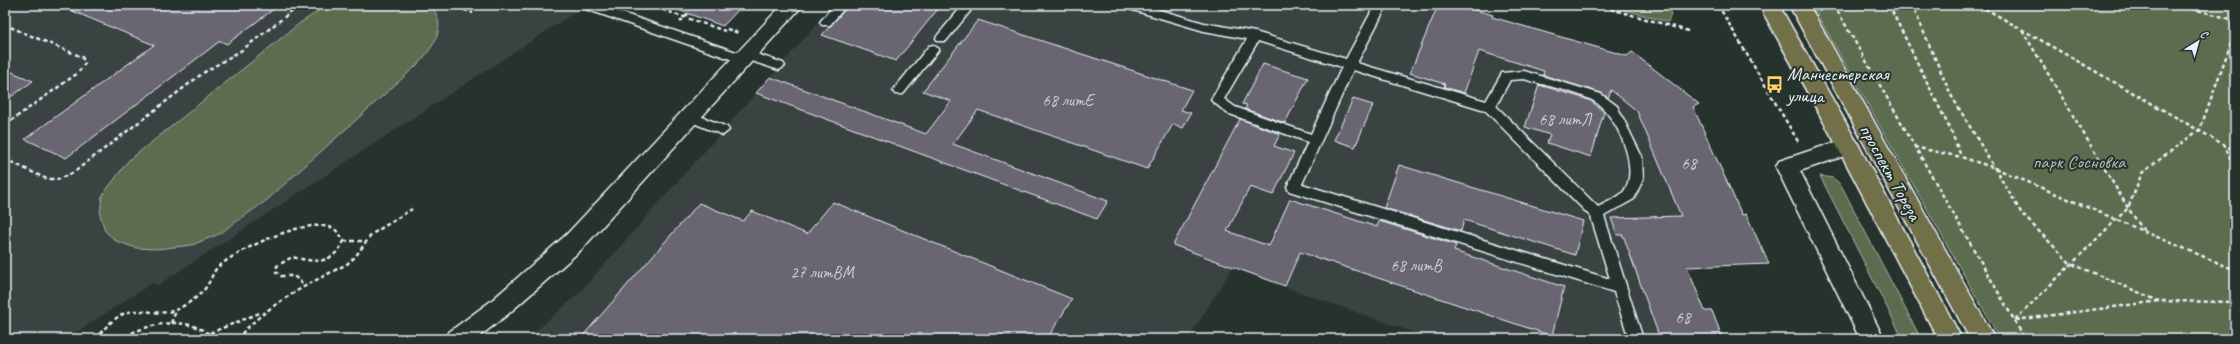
<svg xmlns="http://www.w3.org/2000/svg" width="2240" height="344" font-family="Caveat,sans-serif">
<rect width="100%" height="100%" fill="#26332d"/>
<filter id="ink" filterUnits="userSpaceOnUse"><feTurbulence type="fractalNoise" baseFrequency=".025" numOctaves="2"/><feDisplacementMap in="SourceGraphic" scale="8" xChannelSelector="R" yChannelSelector="G"/><feConvolveMatrix kernelMatrix="1 2 1 2 8 2 1 2 1" color-interpolation-filters="sRGB"/></filter>
<g filter="url(#ink)">
<g fill="#3a4242">
<polygon points="5,5 568,5 580,9 158,285 152,283 66,339 5,339"/>
<polygon points="834,5 1458,5 1493,15 1492,17 1626,56 1632,52 1699,104 1693,108 1742,214 1746,214 1769,264 1665,267 1704,311 1722,339 1432,339 1232,268 1188,339 527,339 580,292"/>
</g>
<g fill="#5c6d4f" stroke="#a2afa4">
<path d="M328,5h102c20,22 2,44 -14,61l-149,134 -48,34 -27,11 -35,4 -21,-1 -20,-7 -11,-10 -5,-17 2,-18 26,-35 172,-138z"/>
<polygon points="1607,5 1669,5 1671,15 1668,22"/>
<polygon points="1812,5 2235,5 2235,339 2000,339"/>
<polygon points="1820,176 1833,178 1841,185 1921,339 1903,339"/>
</g>
<g fill="#696672" stroke="#e8f1f8">
<polygon points="58,5 279,5 227,44 220,41 66,158 25,139 154,45"/>
<polygon points="672,5 743,5 723,26 672,8"/>
<polygon points="849,5 941,5 896,61 822,35"/>
<polygon points="1438,5 1458,5 1493,15 1492,17 1627,56 1632,52 1699,104 1693,107 1742,215 1746,214 1769,264 1687,267 1705,311 1712,311 1723,339 1660,339 1623,235 1617,235 1611,218 1681,216 1637,111 1611,90 1608,98 1601,93 1543,75 1544,71 1479,51 1464,93 1444,87 1445,84 1410,73"/>
<polygon points="978,20 1192,90 1181,110 1191,113 1183,128 1173,124 1147,169 978,110 953,144 1108,201 1097,219 756,93 770,77 926,134 951,101 923,91"/>
<polygon points="1263,64 1308,78 1285,123 1245,109 1247,105 1242,104"/>
<polygon points="5,69 33,81 5,101"/>
<polygon points="1539,85 1583,98 1591,101 1604,112 1591,157 1547,143 1550,135 1525,127"/>
<polygon points="1353,99 1373,105 1355,147 1334,140"/>
<polygon points="1240,119 1280,134 1274,146 1294,153 1273,195 1250,187 1227,231 1269,246 1290,199 1377,227 1379,221 1456,245 1454,251 1564,287 1552,336 1300,252 1285,286 1173,245"/>
<polygon points="1399,165 1583,221 1575,255 1464,220 1461,231 1384,208"/>
<polygon points="833,202 1072,299 1047,339 580,339 699,203 743,221 752,211 807,234"/>
</g>
<g fill="none" stroke-linecap="round" stroke-linejoin="round">
<defs>
<g id="service">
<polygon points="581,5 599,5 742,54 747,51 751,52 783,63 785,66 779,70 748,60 743,63 739,62 583,8"/>
<polygon points="834,5 847,5 830,25 822,25 820,22"/>
<polygon points="963,5 975,5 946,41 938,41 936,38 938,35"/>
<path d="M1124,5h19l61,18 51,9 91,27 29,-54h12l-30,58 129,38 16,-28 22,-2 77,23 16,12 25,51 1,22 -9,20 -30,17 39,123h-14l-15,-47 -325,-101 -2,-4 21,-45 -81,-29 -16,-13 36,-61 -43,-8 -78,-23zM1258,41l84,26 -31,67 -76,-27 -11,-8zM1353,70l132,40 106,107 19,62 -308,-95zM1524,79c22,7 47,11 68,21 23,11 49,68 32,91 -4,6 -19,12 -26,16l-102,-101 14,-26z"/>
<polygon points="933,45 939,49 937,52 903,94 895,94 893,91 895,88 929,46"/>
<polygon points="690,112 727,127 729,130 723,135 686,120 684,117 686,114"/>
</g>
<g id="minor">
<polygon points="782,5 803,5 582,249 507,315 476,339 446,339 449,332 491,301 566,235"/>
<polygon points="1848,138 1856,140 1859,146 1856,152 1800,171 1884,339 1860,339 1776,167 1779,161"/>
</g>
<g id="primary">
<polygon points="1759,5 1779,5 1859,146 1962,339 1938,339 1837,146"/>
<polygon points="1789,5 1809,5 1995,339 1970,339"/>
</g>
</defs>
<use href="#service" stroke="#e8f1f8" stroke-width="3"/>
<use href="#minor" stroke="#e8f1f8" stroke-width="3"/>
<use href="#primary" stroke="#e8f1f8" stroke-width="3"/>
<g stroke="#e8f1f8" stroke-width="2.5" stroke-dasharray="4 3" stroke-linecap="butt">
<polyline points="451,5 473,13"/>
<polyline points="649,5 725,31"/>
<polyline points="1597,5 1688,31"/>
<polyline points="1718,5 1799,143"/>
<polyline points="1834,5 2025,339"/>
<polyline points="1889,5 1951,131 1961,156"/>
<polyline points="1912,5 1951,95 2022,214 2070,263 2159,301"/>
<polyline points="1979,5 2235,151"/>
<polyline points="2178,5 2235,20"/>
<polyline points="680,22 688,14"/>
<polyline points="727,29 739,33"/>
<polyline points="2022,30 2128,208 2144,231"/>
<polyline points="5,125 78,73 85,63 82,57 10,27"/>
<polyline points="2223,143 2235,168"/>
<polyline points="1914,147 1961,157 1995,168 2235,270"/>
<polyline points="5,159 47,179 60,179 74,172 203,73 242,50 300,5"/>
<polyline points="344,241 365,241"/>
<polyline points="2015,320 2128,208 2142,173 2200,129 2235,32"/>
<polyline points="2016,320 2159,301 2235,302"/>
<polyline points="171,323 177,309"/>
<polyline points="210,333 262,312"/>
<path d="M95,339c10,-11 22,-26 38,-28 16,-1 30,5 45,-2 11,-6 24,-14 30,-25 4,-6 5,-13 11,-18 21,-17 90,-51 115,-37 5,3 7,8 10,12 -13,25 -28,21 -52,16l-15,9 -1,6 5,4h13l11,10"/>
<path d="M119,339c31,-16 68,-26 96,0"/>
<path d="M237,339c29,-34 71,-55 110,-75l8,-7 17,-23 40,-25"/>
</g>
<use href="#service" fill="#26332d" fill-rule="evenodd"/>
<use href="#minor" fill="#26332d" fill-rule="evenodd"/>
<use href="#primary" fill="#71704a" fill-rule="evenodd"/>
</g>
</g>
<defs>
<symbol id="bus-bare" viewBox="-9 -9 18 18"><path d="M-5-6H5V4H4V6H2V4H-2V6H-4V4H-5ZM-3.5-4V0h7V-4ZM-3.5 1.2v1.5H-2V1.2ZM2 1.2v1.5H3.5V1.2Z" fill="#ffd166" stroke="#26332d" stroke-width="2.5" paint-order="stroke"/></symbol>
</defs>
<g fill-rule="evenodd">
<use href="#bus-bare" x="1762" y="72" width="25" height="25"/>
</g>
<g text-anchor="middle" stroke-width="4" stroke-linejoin="round" paint-order="stroke">
<g font-size="17" fill="#c8ced6">
<text x="1068" y="106">68 литЕ</text>
<text x="1565" y="125">68 литЛ</text>
<text x="1689" y="169">68</text>
<text x="1416" y="271">68 литВ</text>
<text x="822" y="278">27 литВМ</text>
<text x="1683" y="323">68</text>
</g>
<g font-size="19" fill="#e8f1f8" stroke="#26332d" text-anchor="start">
<text x="1787" y="80">Манчестерская<tspan x="1787" dy="22">улица</tspan></text>
</g>
<g font-size="19" fill="#b0bcb4" stroke="#26332d">
<text x="2079" y="168">парк Сосновка</text>
</g>
<g font-size="19" fill="#e8f1f8" stroke="#26332d">
<text transform="translate(1891 172) rotate(61)" y="7">проспект Тореза</text>
</g>
</g>
<rect width="2240" height="344" fill="none" stroke="#26332d" stroke-width="20"/>
<rect x="10" y="10" width="2220" height="324" fill="none" stroke="#e8f1f8" stroke-width="1.5" filter="url(#ink)"/>
<g transform="translate(2198 42) rotate(37)" stroke="#26332d" stroke-width="3" paint-order="stroke">
<path d="M0-3L7 15L0 10L-7 15Z" fill="#e8f1f8"/>
<text y="-6" font-size="11" font-weight="bold" text-anchor="middle" fill="#e8f1f8">С</text>
</g>
</svg>
